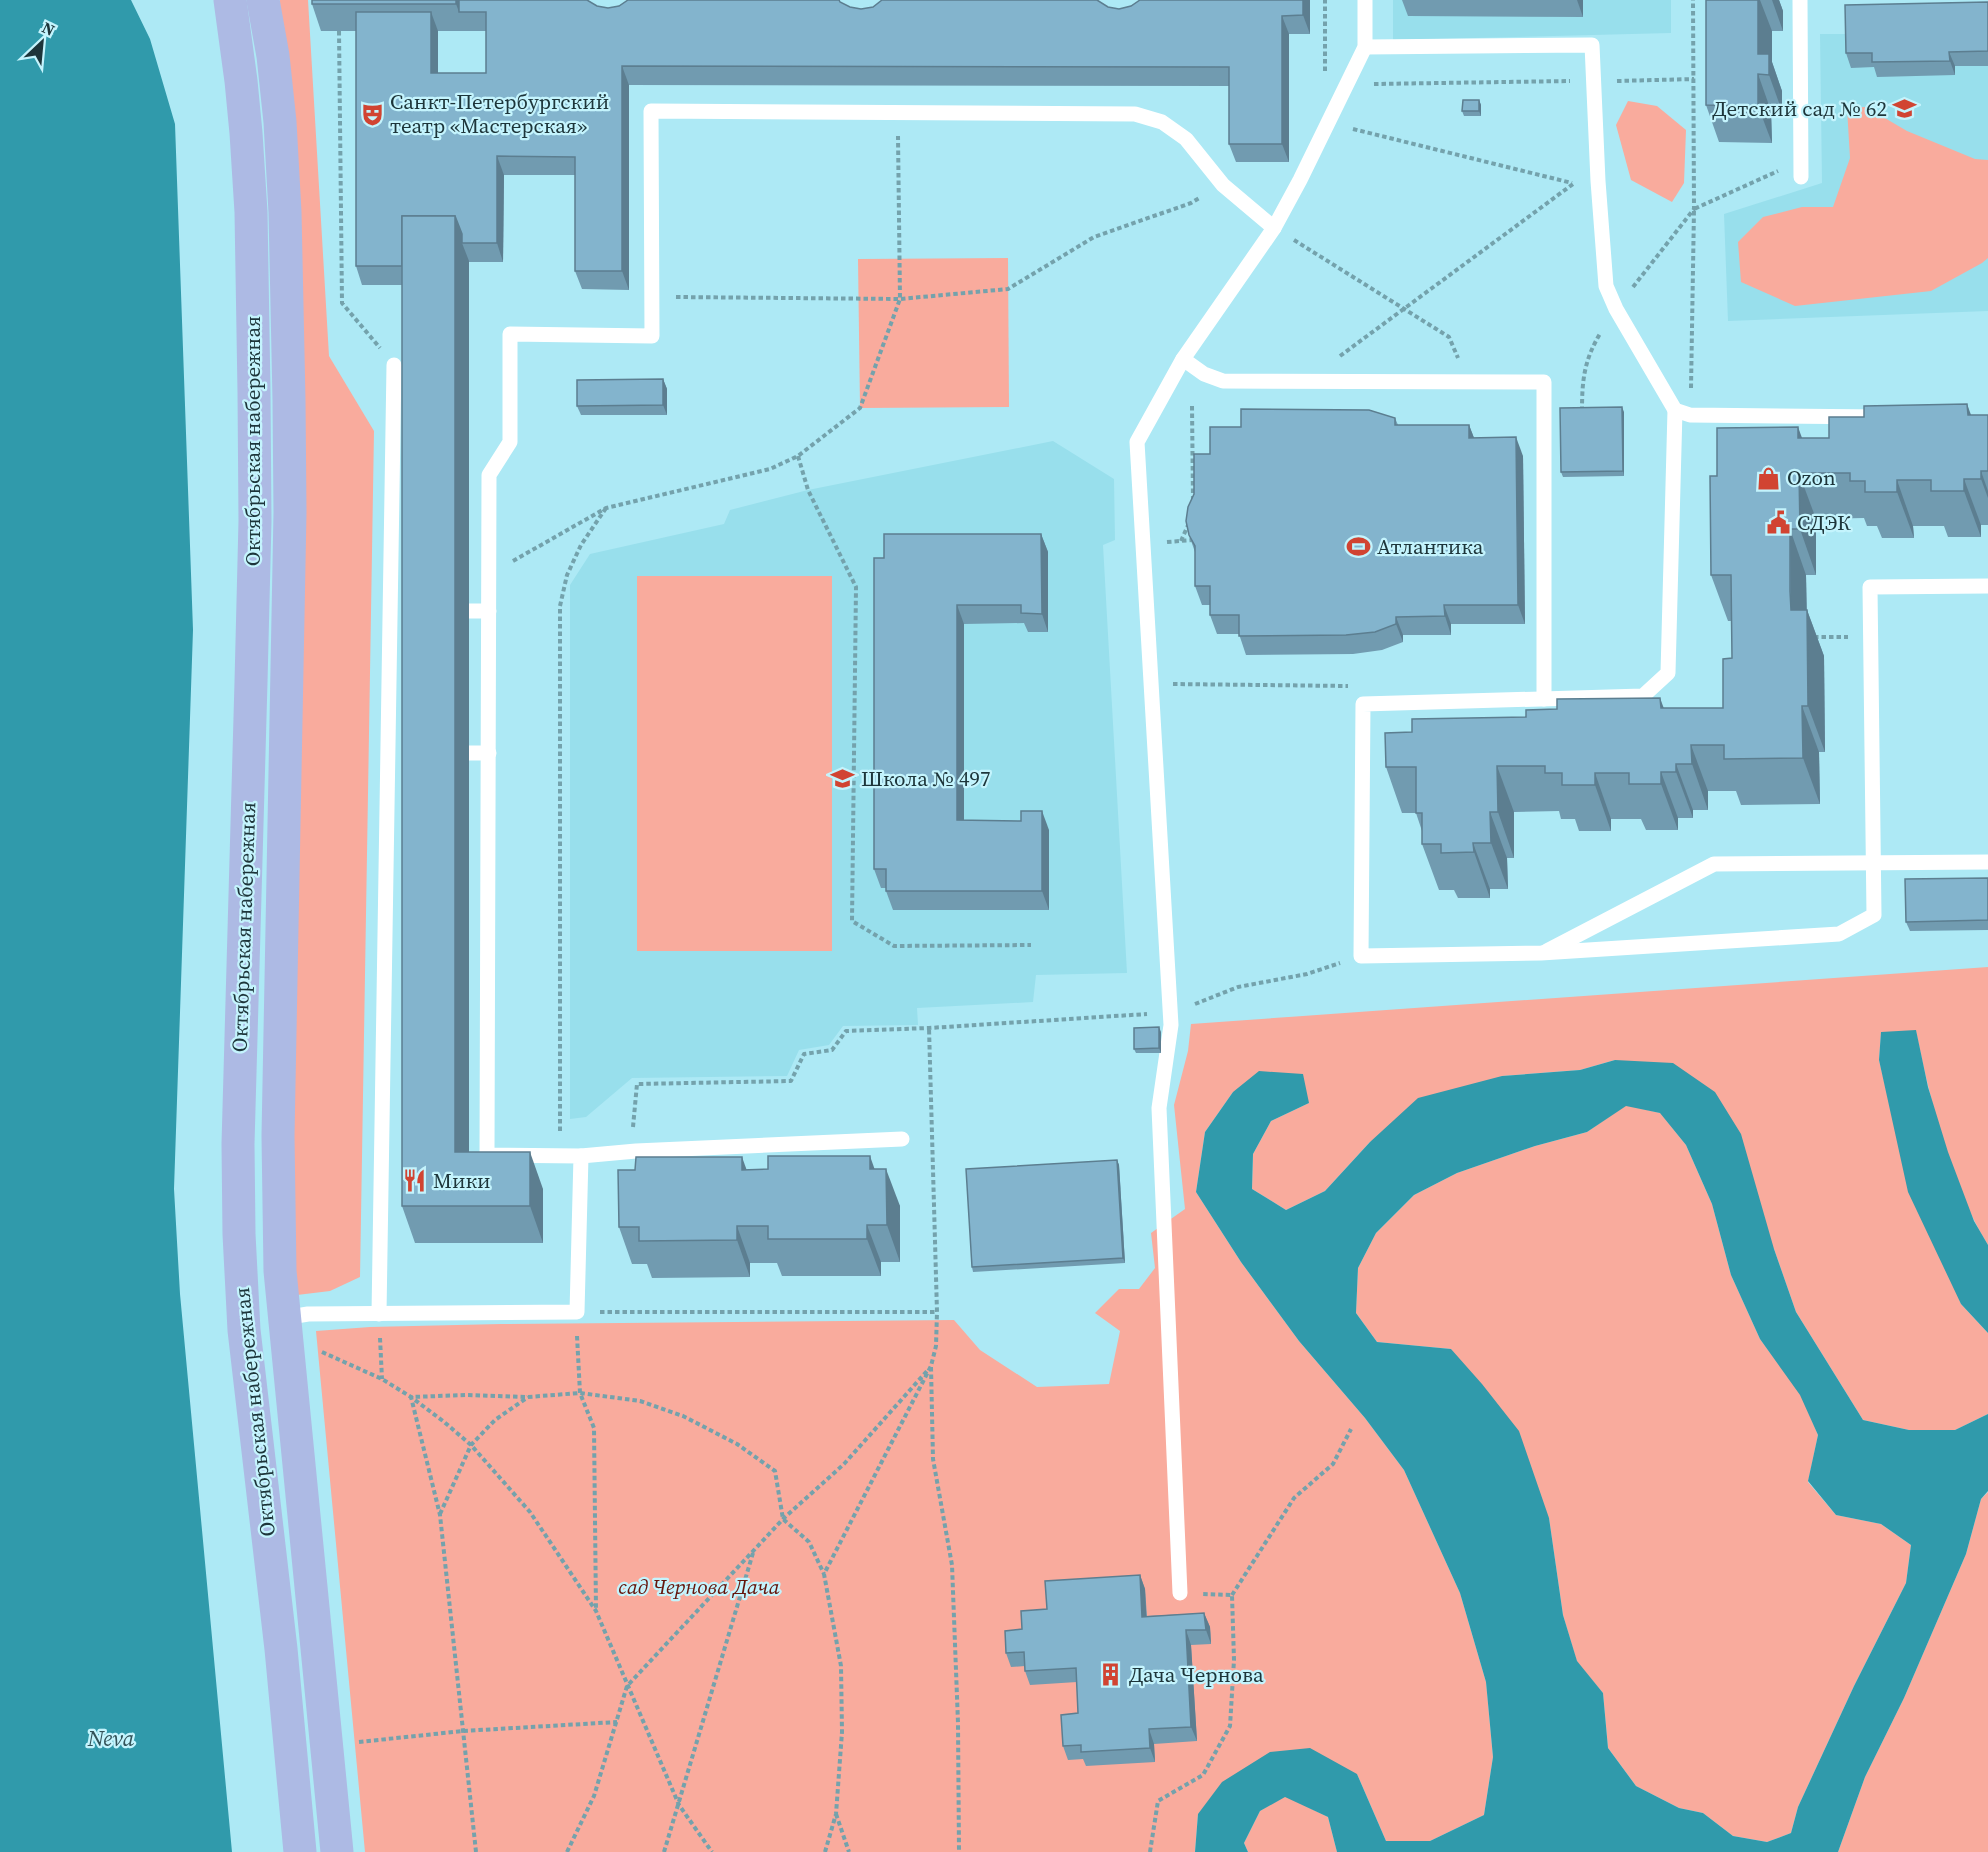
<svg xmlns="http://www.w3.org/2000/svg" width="1988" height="1852" font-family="'Source Serif 4',serif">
<rect width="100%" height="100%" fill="#ade9f5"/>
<g fill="#98dfec">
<polygon points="1393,0 1671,0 1671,33 1393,40"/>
<polygon points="1988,16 1988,311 1728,321 1724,214 1822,183 1820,34 1850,34"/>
<polygon points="1053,441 1114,479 1115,540 1103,545 1127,973 1036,975 1033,1002 917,1008 918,1025 843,1026 829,1045 799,1050 787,1076 632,1078 586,1117 570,1119 570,585 590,554 724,524 730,510 808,490"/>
</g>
<g fill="#f9ab9d">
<polygon points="280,0 308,0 329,356 374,431 360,1277 330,1291 297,1295 291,1213"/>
<polygon points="1628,101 1657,106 1686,130 1684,183 1672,202 1631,180 1616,125"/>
<polygon points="1866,107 1907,131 1975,159 1988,160 1988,258 1982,263 1931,291 1795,306 1741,282 1738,242 1763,217 1802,207 1833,207 1850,158 1847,108"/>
<polygon points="1008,258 1009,407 860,408 858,259"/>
<rect x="637" y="576" width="195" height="375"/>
<path d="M1988,967v278c-37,-60 -58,-145 -72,-214l-35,2 -2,27 14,59 68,185 27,29v81l-33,16h-46l-46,-10 -67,-108 -22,-63 -159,-189 -35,10 -78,6 -132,66 -45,49 -39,19 -34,-21 1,-35 18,-33 38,-18 -76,-11 -28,40 -9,60 45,70 58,79 66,77 39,52 56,123 26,89 7,75 -9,58 -54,26h-44l-29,-67 -159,40 -3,38h-830l-49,-521 54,-4 131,-3 453,-4 26,30 57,37 72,-3 11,-53 -25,-18 24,-24h20l16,-21 -4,-35 34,-24 -11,-104 14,-54 3,-27z"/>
<polygon points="1626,1105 1660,1113 1686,1145 1712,1204 1731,1275 1760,1339 1801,1395 1818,1435 1808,1482 1836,1515 1881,1524 1911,1545 1906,1583 1854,1686 1798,1807 1791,1833 1767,1842 1733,1836 1703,1813 1679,1808 1636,1786 1608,1748 1603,1693 1577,1662 1563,1615 1549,1518 1451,1349 1377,1342 1356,1313 1358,1268 1376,1233 1414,1195 1457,1173 1535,1146 1587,1132"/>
<polygon points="1988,1492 1988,1852 1838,1852 1865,1777 1904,1698 1966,1554 1981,1499"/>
<polygon points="1285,1796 1328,1817 1337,1852 1248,1852 1244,1843 1260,1811"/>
</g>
<g fill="#309aab" fill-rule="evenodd">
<polygon points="0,0 131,0 150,39 175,124 193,630 174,1189 180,1294 232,1852 0,1852"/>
<polygon points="1916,1030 1928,1087 1948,1152 1974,1221 1988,1245 1988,1333 1961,1304 1908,1192 1879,1060 1881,1032"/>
<path d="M1615,1060l58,3 42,29 26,42 33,115 22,63 67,108 46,10h46l33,-16v77l-7,8 -15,55 -62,144 -39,79 -27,75h-501l-9,-35 -43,-20 -25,14 -16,32 4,9h-53l3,-38 24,-32 48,-30 40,-4 47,26 29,67h44l54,-26 9,-58 -7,-75 -26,-89 -56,-123 -39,-52 -66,-77 -58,-79 -45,-70 9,-60 28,-40 26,-21 44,3 6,29 -38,18 -18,33 -1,35 34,21 39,-19 45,-49 48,-44 84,-22 78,-6zM1626,1106l34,7 26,32 26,59 19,71 29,64 40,56 18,40 -10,46 28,34 45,9 30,21 -5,38 -52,103 -56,121 -7,26 -24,9 -34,-6 -30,-23 -24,-5 -43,-22 -28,-38 -5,-55 -26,-32 -14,-46 -14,-97 -30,-87 -37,-47 -31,-35 -74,-7 -21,-29 2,-45 18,-35 38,-38 43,-22 78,-27 52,-14z"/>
</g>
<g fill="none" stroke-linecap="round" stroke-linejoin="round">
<g stroke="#74a2ac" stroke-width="4" stroke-dasharray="4.5 3" stroke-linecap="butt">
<polyline points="339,31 342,303 380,348"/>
<polyline points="1325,71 1325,0"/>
<polyline points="1617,81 1694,79"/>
<polyline points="1374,84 1570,81"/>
<polyline points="1353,129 1572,183"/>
<polyline points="1294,240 1449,337 1458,358"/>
<polyline points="1633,287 1694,209 1693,0"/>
<polyline points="676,297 900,299 1008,289 1094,237 1191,203 1201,197"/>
<polyline points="1340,356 1573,184"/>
<polyline points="1691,388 1694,209 1778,171"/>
<polyline points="1192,406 1193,501"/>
<path d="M1582,411c0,-31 2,-51 19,-79"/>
<polyline points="798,456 808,490 856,587 852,921 894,946 1031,945"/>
<polyline points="1181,541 1189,523"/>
<polyline points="1167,542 1193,540"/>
<polyline points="513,561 606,508 770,469 798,456 860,408 900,299 898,136"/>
<polyline points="1814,637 1848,637"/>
<polyline points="1173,684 1348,686"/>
<polyline points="1195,1004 1238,987 1307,974 1340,963"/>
<polyline points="633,1127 637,1084 791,1081 804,1054 832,1050 846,1031 929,1028 1147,1014"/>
<polyline points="560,1131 560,606 567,575 581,545 606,508"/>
<polyline points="600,1312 937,1312"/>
<polyline points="577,1336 580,1393 594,1428 596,1610"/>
<polyline points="380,1338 382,1379"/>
<polyline points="322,1352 382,1379 411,1397 443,1421 471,1445 530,1512 596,1611 679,1805 712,1852"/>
<polyline points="931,1367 933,1459 952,1565 958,1723 959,1852"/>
<polyline points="440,1514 471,1445 495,1420 528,1397"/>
<polyline points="1232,1595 1294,1498 1333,1464 1351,1429"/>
<polyline points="359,1742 463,1731 617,1722"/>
<polyline points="836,1814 849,1852"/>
<polyline points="476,1852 440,1515 411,1397 467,1395 528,1397 580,1393 640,1401 683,1416 737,1444 775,1471 783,1519 809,1542 824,1574"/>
<polyline points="567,1852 594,1796 627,1686 783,1519 844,1464 927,1371"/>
<polyline points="664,1852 753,1553"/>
<polyline points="825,1852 836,1814 842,1732 841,1666 824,1574 931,1366 936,1346 937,1312 929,1028"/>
<polyline points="1150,1852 1158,1801 1203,1775 1230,1726 1234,1660 1232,1595 1202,1594"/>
</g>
<g stroke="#fff" stroke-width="15">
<polyline points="1800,0 1801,177"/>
<polyline points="1365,47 1592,45 1598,181 1606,286 1616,309 1675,410 1690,415 1883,417"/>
<polyline points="1183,359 1204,374 1223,381 1544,382 1544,699"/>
<polyline points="1675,410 1668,673 1643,696 1363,704 1361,956 1541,953 1839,934 1874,915 1870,587 1988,586"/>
<polyline points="469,611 489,611"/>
<polyline points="469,753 489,753"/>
<polyline points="1547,951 1714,864 1988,862"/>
<polyline points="581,1156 636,1151 902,1139"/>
<polyline points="379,1314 394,365"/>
<polyline points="284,1318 308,1314 577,1312 581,1156 487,1155 489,475 510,442 510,334 652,336 651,111 1135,114 1162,122 1186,139 1223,185 1274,228"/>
<polyline points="1180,1593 1159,1108 1171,1025 1137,442 1183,359 1274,228 1300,180 1365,47 1365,0"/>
</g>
<g stroke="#adbae4" stroke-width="33">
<polyline points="230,0 241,81 246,133 251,212 254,392 255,521 251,682 238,1144 239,1234 244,1330 281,1649 300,1852"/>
<polyline points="263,0 273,56 280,122 285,212 289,400 290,512 278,1136 280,1271 337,1852"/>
</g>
</g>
<g fill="#719bb0" fill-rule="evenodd">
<path d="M312,0l285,6 11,2 232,-6 10,5 11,2 247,-2 11,2 191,-9v34h-21v128h-53l-7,-18v-58l-600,-1v205l-47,-1 -7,-18v-96h-71l-1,87h-34v890l74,37v54h-128l-13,-37v-921h-40l-6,-19v-235h-35l-9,-27zM438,31h48v42h-48z"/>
<polygon points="1402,0 1583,0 1583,17 1408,16"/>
<polygon points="1706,0 1779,0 1783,11 1783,31 1772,31 1772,62 1782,91 1782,111 1771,111 1772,143 1719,142 1706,105"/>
<polygon points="1988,2 1988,66 1955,66 1955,75 1877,77 1874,67 1851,68 1846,53"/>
<polygon points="1479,100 1481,105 1481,116 1464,116 1462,111"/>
<polygon points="663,379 667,389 667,415 581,415 577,406"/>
<polygon points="1624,412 1624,476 1563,477 1561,472"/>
<polygon points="1971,415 1988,415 1988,525 1981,525 1981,537 1948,537 1944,526 1913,526 1914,538 1882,538 1877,526 1867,526 1864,518 1816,519 1816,575 1806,575 1807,610 1824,656 1825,752 1819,752 1820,804 1741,805 1736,791 1708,791 1708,810 1693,810 1693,818 1678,818 1678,830 1646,830 1641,819 1611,819 1611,831 1579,831 1575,819 1561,819 1559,811 1514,812 1514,858 1507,858 1508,889 1490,889 1490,898 1458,898 1454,890 1439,890 1422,844 1422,831 1416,813 1402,813 1386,767 1412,732 1526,717 1664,708 1723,708 1732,658 1732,621 1728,621 1711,575 1717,476 1802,438 1829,438"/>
<polygon points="1395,418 1398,425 1469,425 1474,438 1523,456 1525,624 1451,624 1451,635 1403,635 1403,642 1382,650 1353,654 1246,655 1239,634 1217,634 1210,615 1210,605 1202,605 1195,586 1195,552 1189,535 1194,494 1210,454 1241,427"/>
<polygon points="1041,534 1048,552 1048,632 1028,632 1024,623 964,624 964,820 1049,830 1049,910 893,910 886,891 886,888 881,888 874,869 884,558"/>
<polygon points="1988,878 1988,930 1910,931 1906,922"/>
<polygon points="1161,1032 1161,1053 1136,1053 1134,1049"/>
<polygon points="1117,1160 1119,1165 1125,1263 973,1272 972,1267"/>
<polygon points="875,1169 900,1206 900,1262 881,1262 881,1276 782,1276 777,1263 750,1263 750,1277 652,1278 647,1264 632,1264 619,1227 746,1170"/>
<polygon points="1140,1575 1145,1589 1147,1616 1204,1613 1210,1627 1211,1644 1191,1645 1197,1741 1154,1744 1155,1762 1086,1766 1083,1759 1068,1760 1063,1746 1078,1713 1077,1682 1030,1685 1025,1671 1025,1666 1011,1667 1006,1653 1022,1629 1047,1609"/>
</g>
<g fill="#5c7e90">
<polygon points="456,0 466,0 459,12 456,4"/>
<polygon points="1303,0 1310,0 1310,34 1303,15"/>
<polygon points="1577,0 1583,0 1583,17"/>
<polygon points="1758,0 1760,0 1772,31 1772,62 1782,91 1782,111 1769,75 1758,54"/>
<polygon points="1772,0 1779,0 1783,11 1783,31"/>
<polygon points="431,12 438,31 438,92 431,73"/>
<polygon points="1282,16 1289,34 1289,162 1282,144"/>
<polygon points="1949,52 1955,66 1955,75 1950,61"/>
<polygon points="622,66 629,85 629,290 622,271"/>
<polygon points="1758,74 1771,111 1772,143 1758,106"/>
<polygon points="1479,100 1481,105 1481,116 1479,111"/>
<polygon points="497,156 504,175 503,262 497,243"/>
<polygon points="455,216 465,243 462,243 469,261 469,1189 455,1152"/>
<polygon points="663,379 667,389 667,415 663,405"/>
<polygon points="1967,404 1984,450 1968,415"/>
<polygon points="1622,407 1624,412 1624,476 1623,471"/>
<polygon points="1469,425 1476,443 1469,438"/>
<polygon points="1798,427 1815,473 1798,438"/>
<polygon points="1516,437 1523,456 1525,624 1518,605"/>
<polygon points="1981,471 1988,491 1988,498 1981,479"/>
<polygon points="1799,473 1816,519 1816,575 1800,529"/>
<polygon points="1964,479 1981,525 1981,537 1964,491"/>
<polygon points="1897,480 1913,526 1914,538 1897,492"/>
<polygon points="1790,529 1806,575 1807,656 1791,610"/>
<polygon points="1041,534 1048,552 1048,632 1042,614"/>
<polygon points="957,605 964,624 964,839 957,820"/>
<polygon points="1444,605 1451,624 1451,635 1445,616"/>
<polygon points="1807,610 1824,656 1825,752 1808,706"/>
<polygon points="1396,617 1403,635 1403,642 1396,624"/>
<polygon points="1660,698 1677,743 1661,708"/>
<polygon points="1802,706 1819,752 1820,804 1803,758"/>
<polygon points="1691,745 1708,791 1708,810 1692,764"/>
<polygon points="1676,764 1693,810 1693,818 1676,772"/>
<polygon points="1497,766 1514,812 1514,858 1498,812"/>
<polygon points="1661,772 1678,818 1678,830 1661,784"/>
<polygon points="1595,773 1611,819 1611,831 1595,785"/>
<polygon points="1042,811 1049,830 1049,910 1042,891"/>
<polygon points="1490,812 1507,858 1508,889 1491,843"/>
<polygon points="1473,843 1490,889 1490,898 1474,852"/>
<polygon points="1159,1027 1161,1032 1161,1053 1159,1048"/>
<polygon points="530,1152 543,1189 543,1243 530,1206"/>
<polygon points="870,1156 883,1193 870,1169"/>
<polygon points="742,1157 755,1193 742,1170"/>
<polygon points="1117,1160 1119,1165 1125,1263 1123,1258"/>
<polygon points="886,1169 900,1206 900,1262 887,1225"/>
<polygon points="867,1225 881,1262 881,1276 867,1239"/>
<polygon points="737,1226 750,1263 750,1277 737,1240"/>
<polygon points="1140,1575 1145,1589 1147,1631 1142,1617"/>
<polygon points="1204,1613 1210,1627 1211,1644 1206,1630"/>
<polygon points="1186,1630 1191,1645 1197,1741 1191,1727"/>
<polygon points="1149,1729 1154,1744 1155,1762 1150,1748"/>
</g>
<g fill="#83b4cd" stroke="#5c7e90" stroke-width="1.5">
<rect x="312" y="0" width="144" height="4"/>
<polygon points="459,0 587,0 597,6 608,8 619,6 628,0 839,0 840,2 850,7 861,9 873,7 882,0 1097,0 1108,7 1119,9 1131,6 1140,0 1303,0 1303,15 1282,16 1282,144 1229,144 1229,67 622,66 622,271 575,271 575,157 497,156 497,243 462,243 462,234 455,216 402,216 402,266 356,266 356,12 431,12 431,73 486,73 486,12 459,12"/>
<polygon points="1706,0 1758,0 1758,54 1769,54 1769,75 1758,74 1758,106 1706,105"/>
<polygon points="1988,2 1988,51 1949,52 1950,61 1872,62 1872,53 1846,53 1845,5"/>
<polygon points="1463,100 1479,100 1479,111 1462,111"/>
<polygon points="402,216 455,216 455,1152 530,1152 530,1206 402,1206"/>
<polygon points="663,379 663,405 577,406 577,380"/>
<polygon points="1967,404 1968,415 1988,415 1988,471 1981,471 1981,479 1964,479 1964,491 1931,491 1931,480 1897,480 1897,492 1865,492 1865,481 1850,481 1850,473 1799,473 1800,529 1790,529 1790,591 1791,610 1807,610 1808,706 1802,706 1803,758 1724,759 1724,745 1691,745 1692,764 1676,764 1676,772 1661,772 1661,784 1629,784 1629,773 1595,773 1595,785 1562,785 1562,773 1545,773 1545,766 1497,766 1498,812 1490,812 1491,843 1473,843 1474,852 1441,853 1441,844 1422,844 1422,813 1416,813 1416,767 1386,767 1385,733 1412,732 1412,719 1526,717 1526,710 1557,709 1557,699 1660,698 1661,708 1723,708 1723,659 1732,658 1731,575 1711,575 1710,476 1717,476 1717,428 1798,427 1798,438 1829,438 1829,417 1864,417 1864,406"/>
<polygon points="1622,407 1623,471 1561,472 1560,408"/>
<polygon points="1241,409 1369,410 1395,418 1395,425 1469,425 1469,438 1516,437 1518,605 1444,605 1445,616 1396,617 1396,624 1375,632 1346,635 1239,636 1239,615 1210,615 1210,586 1195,586 1195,546 1189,535 1186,521 1188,507 1194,494 1194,454 1210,454 1210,427 1241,427"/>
<polygon points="884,534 1041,534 1042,614 1021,613 1021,605 957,605 957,820 1021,821 1021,811 1042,811 1042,891 886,891 886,869 874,869 874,558 884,558"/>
<polygon points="1988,878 1988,920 1906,922 1905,879"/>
<polygon points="1159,1027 1159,1048 1134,1049 1134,1028"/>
<polygon points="768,1156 870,1156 870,1169 886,1169 887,1225 867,1225 867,1239 768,1239 768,1226 737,1226 737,1240 639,1241 639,1227 619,1227 618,1170 635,1170 636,1157 742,1157 742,1170 768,1169"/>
<polygon points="1117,1160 1123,1258 972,1267 966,1169"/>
<polygon points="1140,1575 1142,1617 1204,1613 1206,1630 1186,1630 1191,1727 1149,1729 1150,1748 1081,1752 1081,1745 1063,1746 1061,1715 1078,1713 1076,1668 1025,1671 1024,1652 1006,1653 1005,1631 1022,1629 1021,1611 1047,1609 1045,1581"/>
</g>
<defs>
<symbol id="school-bare" viewBox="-9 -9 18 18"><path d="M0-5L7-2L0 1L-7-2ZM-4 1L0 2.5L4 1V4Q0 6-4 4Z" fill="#d14432" stroke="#c4f4fd" stroke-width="2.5" paint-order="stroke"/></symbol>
<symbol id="theatre-bare" viewBox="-9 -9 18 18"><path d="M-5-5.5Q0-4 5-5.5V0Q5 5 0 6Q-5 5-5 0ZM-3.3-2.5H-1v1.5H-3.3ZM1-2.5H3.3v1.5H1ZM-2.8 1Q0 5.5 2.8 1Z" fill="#d14432" stroke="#c4f4fd" stroke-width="2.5" paint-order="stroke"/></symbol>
<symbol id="shop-bare" viewBox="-9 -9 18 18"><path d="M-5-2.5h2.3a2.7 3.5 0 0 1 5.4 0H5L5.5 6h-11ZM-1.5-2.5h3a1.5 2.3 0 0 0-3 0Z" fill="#d14432" stroke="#c4f4fd" stroke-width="2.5" paint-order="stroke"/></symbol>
<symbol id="civic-bare" viewBox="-9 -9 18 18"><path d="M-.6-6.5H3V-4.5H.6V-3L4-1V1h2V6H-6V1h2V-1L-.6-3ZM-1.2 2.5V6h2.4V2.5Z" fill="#d14432" stroke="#c4f4fd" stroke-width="2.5" paint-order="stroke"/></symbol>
<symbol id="stadium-bare" viewBox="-9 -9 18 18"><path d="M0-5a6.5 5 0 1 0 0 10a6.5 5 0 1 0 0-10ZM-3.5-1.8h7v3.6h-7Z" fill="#d14432" stroke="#c4f4fd" stroke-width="2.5" paint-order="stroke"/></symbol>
<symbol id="restaurant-bare" viewBox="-9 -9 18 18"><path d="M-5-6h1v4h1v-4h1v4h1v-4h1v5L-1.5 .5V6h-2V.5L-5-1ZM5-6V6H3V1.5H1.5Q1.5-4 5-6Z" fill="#d14432" stroke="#c4f4fd" stroke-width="2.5" paint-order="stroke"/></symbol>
<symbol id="building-bare" viewBox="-9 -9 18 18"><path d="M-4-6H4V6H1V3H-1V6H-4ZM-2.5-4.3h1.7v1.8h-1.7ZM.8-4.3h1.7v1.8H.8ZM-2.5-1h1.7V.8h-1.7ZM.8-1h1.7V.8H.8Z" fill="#d14432" stroke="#c4f4fd" stroke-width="2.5" paint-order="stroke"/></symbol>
</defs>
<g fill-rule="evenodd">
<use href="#school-bare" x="1888" y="92" width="33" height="33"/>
<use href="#theatre-bare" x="356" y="98" width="33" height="33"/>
<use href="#shop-bare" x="1752" y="462" width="33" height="33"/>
<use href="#civic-bare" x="1762" y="506" width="33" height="33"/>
<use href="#stadium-bare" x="1342" y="530" width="33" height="33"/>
<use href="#school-bare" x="826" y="762" width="33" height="33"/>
<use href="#restaurant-bare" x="398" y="1164" width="33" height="33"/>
<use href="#building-bare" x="1094" y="1658" width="33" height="33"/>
</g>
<g text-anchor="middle" stroke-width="4.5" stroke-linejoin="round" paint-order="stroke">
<g font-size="21" fill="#1d353a" stroke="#c4f4fd" text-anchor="start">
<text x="390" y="109">Санкт-Петербургский<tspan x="390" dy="24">театр «Мастерская»</tspan></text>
<text x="1887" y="116" text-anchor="end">Детский сад № 62</text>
<text x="1787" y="485">Ozon</text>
<text x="1797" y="530">СДЭК</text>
<text x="1377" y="554">Атлантика</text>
<text x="861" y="786">Школа № 497</text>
<text x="433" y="1188">Мики</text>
<text x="1129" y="1682">Дача Чернова</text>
</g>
<g font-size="21" fill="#1d353a" stroke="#c4f4fd">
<text transform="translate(253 441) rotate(-90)" y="7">Октябрьская набережная</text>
<text transform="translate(244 927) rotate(-88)" y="7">Октябрьская набережная</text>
<text transform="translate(255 1412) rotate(-96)" y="7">Октябрьская набережная</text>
</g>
<g font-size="21" font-style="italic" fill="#65150b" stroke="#c4f4fd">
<text x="699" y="1594">сад Чернова Дача</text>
</g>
<g font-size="22" font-style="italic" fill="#335258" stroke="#c4f4fd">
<text x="111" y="1746">Neva</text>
</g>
</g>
<g transform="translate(42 42) rotate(26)" stroke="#c4f4fd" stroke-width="4.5" paint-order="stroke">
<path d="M0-4.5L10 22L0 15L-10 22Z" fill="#1d353a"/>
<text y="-9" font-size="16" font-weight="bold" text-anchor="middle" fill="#1d353a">N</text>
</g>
</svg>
